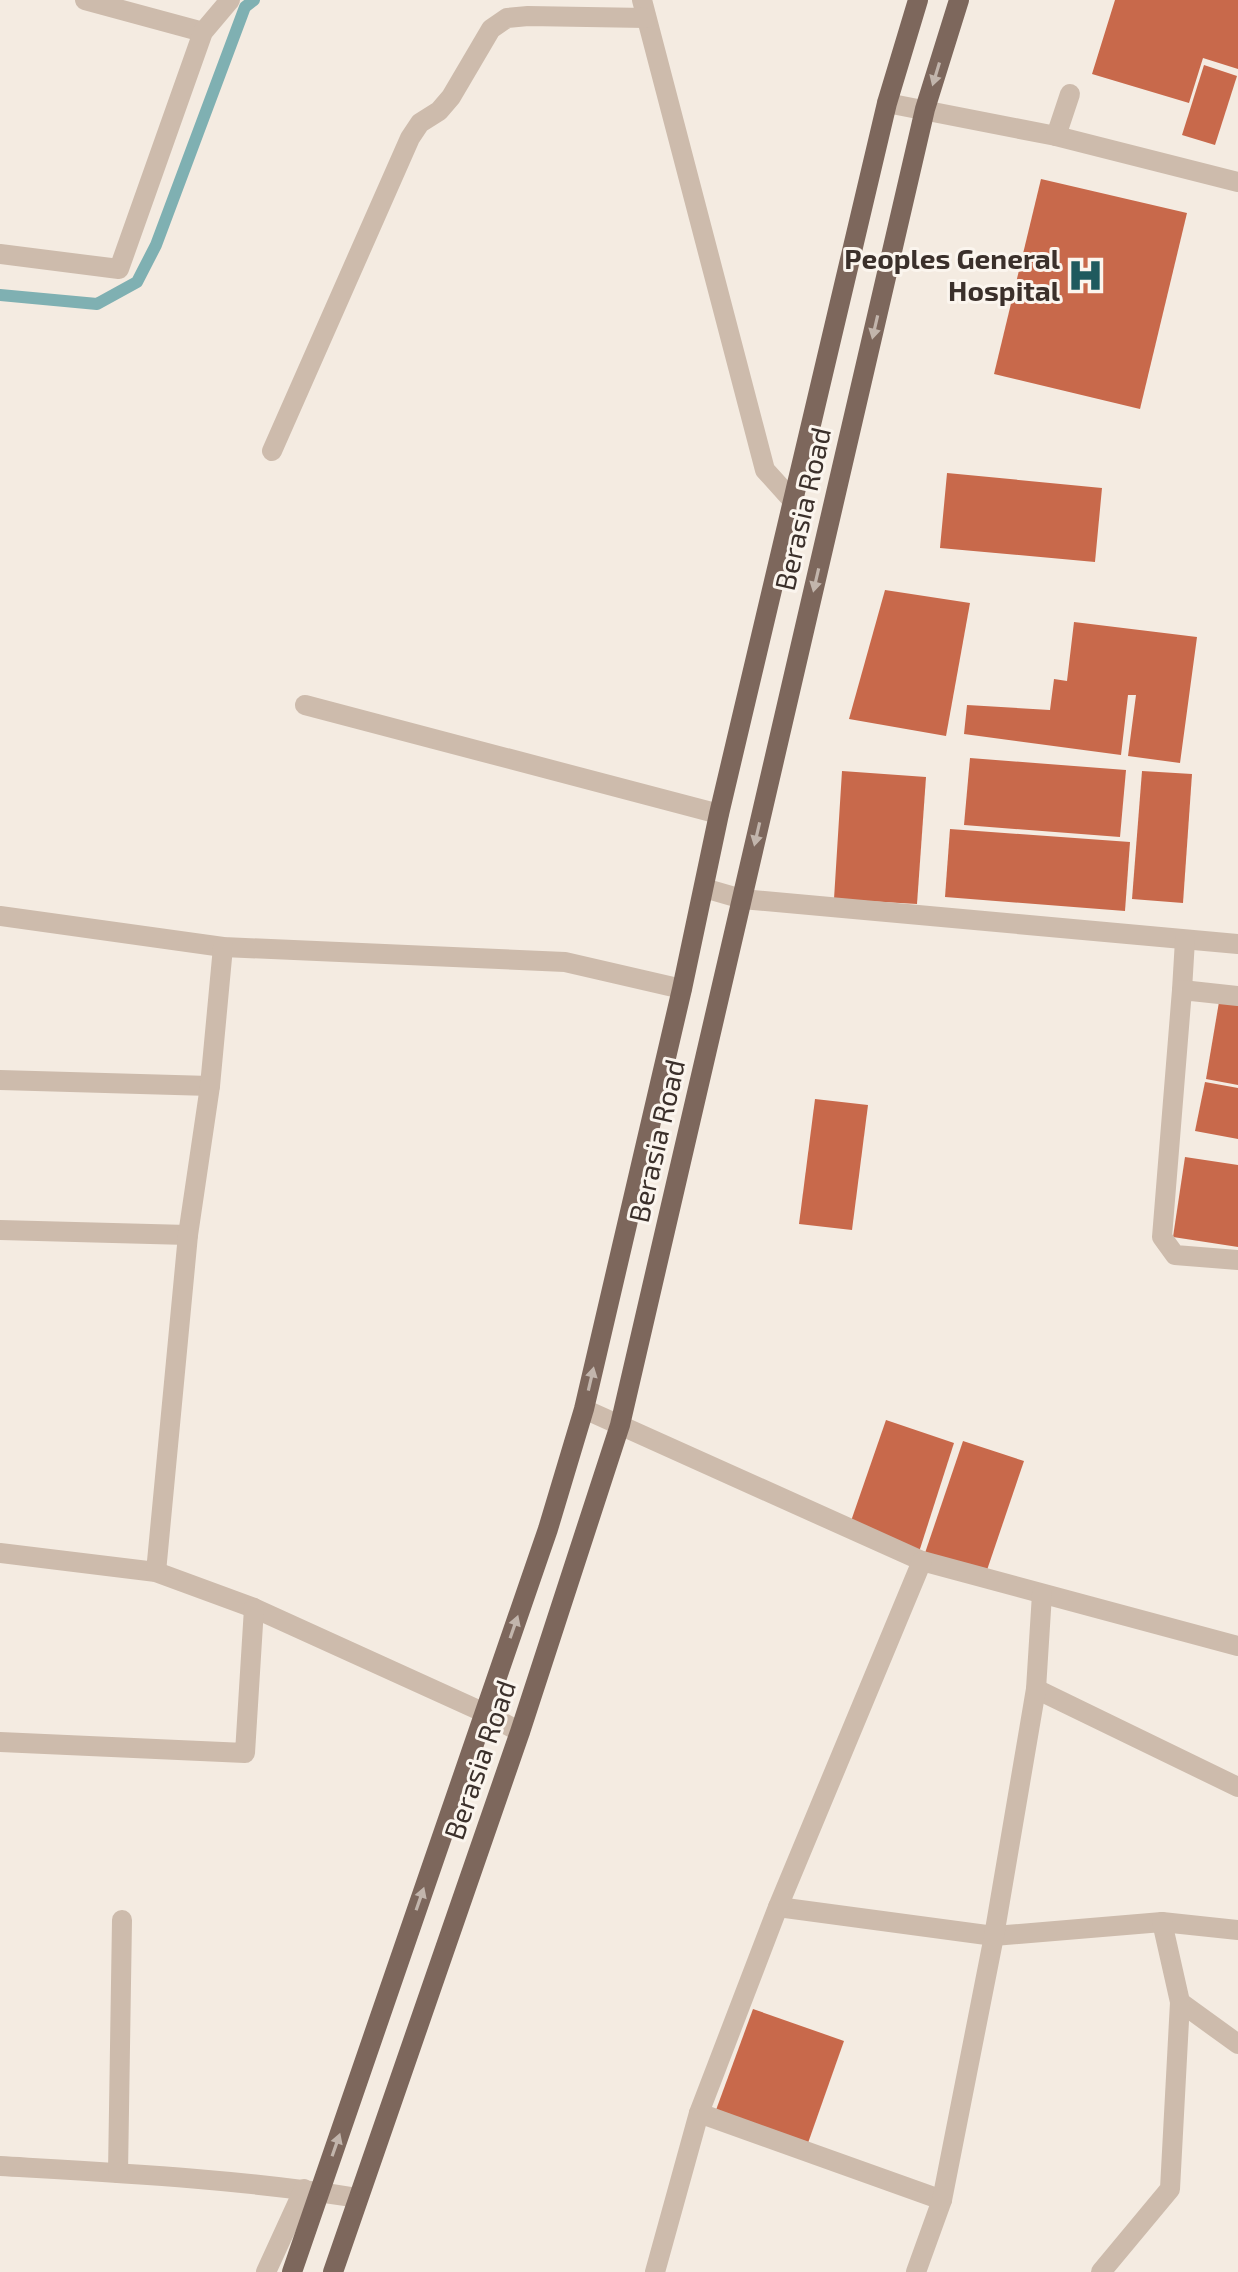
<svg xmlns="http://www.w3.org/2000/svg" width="1238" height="2272" font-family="'Exo 2',sans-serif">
<rect width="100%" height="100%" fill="#f4ebe1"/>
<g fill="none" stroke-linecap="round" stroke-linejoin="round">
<polyline stroke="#7fb0b2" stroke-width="12" points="0,295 97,304 137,282 156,245 245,7 254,0"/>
</g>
<g fill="#c8694b">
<polygon points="1115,0 1238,0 1238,69 1203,58 1189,103 1092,74"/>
<polygon points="1204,65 1237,76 1215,145 1182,135"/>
<polygon points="1041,179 1187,213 1140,409 994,374"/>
<polygon points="947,473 1102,488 1095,562 940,548"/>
<polygon points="885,590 970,603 946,736 849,719"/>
<polygon points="1074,622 1197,637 1180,763 1128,756 1136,695 1128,695 1121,755 964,734 967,705 1050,710 1054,679 1067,681"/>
<polygon points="970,758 1126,770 1120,837 964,825"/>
<polygon points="842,771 926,777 917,904 834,899"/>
<polygon points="1142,771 1192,774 1183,903 1132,899"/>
<polygon points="950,829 1130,842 1125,911 945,897"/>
<polygon points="1220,996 1238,999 1238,1085 1206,1079"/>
<polygon points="1205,1082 1238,1088 1238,1139 1195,1131"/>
<polygon points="815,1099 868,1105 852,1230 799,1224"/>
<polygon points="1185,1157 1238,1165 1238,1247 1173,1237"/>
<polygon points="886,1420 954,1443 919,1552 851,1521"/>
<polygon points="963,1441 1024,1461 986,1573 925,1553"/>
<polygon points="753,2009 844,2041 808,2143 716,2110"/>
</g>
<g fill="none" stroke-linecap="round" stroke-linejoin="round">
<g stroke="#cdbbac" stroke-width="20">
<polyline points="85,0 203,32"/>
<polyline points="642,0 765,470 793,501"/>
<polyline points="887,103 1056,136 1238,182"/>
<polyline points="1056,136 1070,94"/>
<polyline points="0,254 119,269 203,32 230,0"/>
<polyline points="272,451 410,138 420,123 439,111 451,97 491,29 507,18 528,16 646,18"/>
<polyline points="305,705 719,814"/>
<polyline points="704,888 742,899 1238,944"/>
<polyline points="0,916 223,947 565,962 682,989"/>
<polyline points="1182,990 1185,940"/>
<polyline points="1238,996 1182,990 1162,1237 1175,1255 1238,1260"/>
<polyline points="0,1080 210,1086"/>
<polyline points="0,1230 188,1235"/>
<polyline points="584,1409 922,1561 1238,1646"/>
<polyline points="0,1553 156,1572 254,1608 485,1713 520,1732"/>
<polyline points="156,1572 188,1235 210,1086 223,947"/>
<polyline points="1036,1689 1238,1787"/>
<polyline points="0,1742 245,1753 254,1608"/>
<polyline points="778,1907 994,1936 1162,1922 1238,1930"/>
<polyline points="1180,2002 1238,2044"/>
<polyline points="699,2113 942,2200"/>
<path d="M0,2166c119,7 240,13 358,32"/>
<polyline points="118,2173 122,1920"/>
<polyline points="266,2272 304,2189"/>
<polyline points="655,2272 699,2113 778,1907 922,1561"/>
<polyline points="916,2272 942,2200 994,1936 1036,1689 1042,1594"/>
<polyline points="1101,2272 1170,2189 1180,2002 1162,1922"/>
</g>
<g stroke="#7d675c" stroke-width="20">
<polyline points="292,2272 548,1529 584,1409 682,989 719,814 887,103 918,0"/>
<polyline points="333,2272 520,1732 620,1425 925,109 959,0"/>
</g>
</g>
<defs><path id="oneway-solid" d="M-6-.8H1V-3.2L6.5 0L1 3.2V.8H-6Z" transform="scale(2)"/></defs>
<g fill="#c2b5ac">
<use href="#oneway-solid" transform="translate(936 74) rotate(107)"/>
<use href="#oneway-solid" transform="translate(875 327) rotate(103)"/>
<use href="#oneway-solid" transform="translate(816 580) rotate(103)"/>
<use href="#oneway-solid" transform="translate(757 834) rotate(103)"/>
<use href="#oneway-solid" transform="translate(591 1379) rotate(-77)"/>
<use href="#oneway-solid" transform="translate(514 1627) rotate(-71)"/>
<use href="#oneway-solid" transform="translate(420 1899) rotate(-71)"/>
<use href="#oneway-solid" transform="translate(336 2145) rotate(-71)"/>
</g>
<defs>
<symbol id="hospital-bare" viewBox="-9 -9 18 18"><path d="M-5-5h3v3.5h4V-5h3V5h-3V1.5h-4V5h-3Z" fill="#1f5a5e" stroke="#fbf5ee" stroke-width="2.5" paint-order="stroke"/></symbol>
</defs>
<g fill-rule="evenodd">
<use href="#hospital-bare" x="1060" y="250" width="51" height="51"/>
</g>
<g text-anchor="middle" stroke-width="6" stroke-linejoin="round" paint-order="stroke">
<g font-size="28" font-weight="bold" fill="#3b302b" stroke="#fbf5ee" text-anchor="end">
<text x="1060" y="269">Peoples General<tspan x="1060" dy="32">Hospital</tspan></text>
</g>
<g font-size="28" fill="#3b302b" stroke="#fbf5ee">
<text transform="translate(803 509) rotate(-77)" y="10">Berasia Road</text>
<text transform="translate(657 1141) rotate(-77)" y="10">Berasia Road</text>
<text transform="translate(480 1760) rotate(-71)" y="10">Berasia Road</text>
</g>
</g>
</svg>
